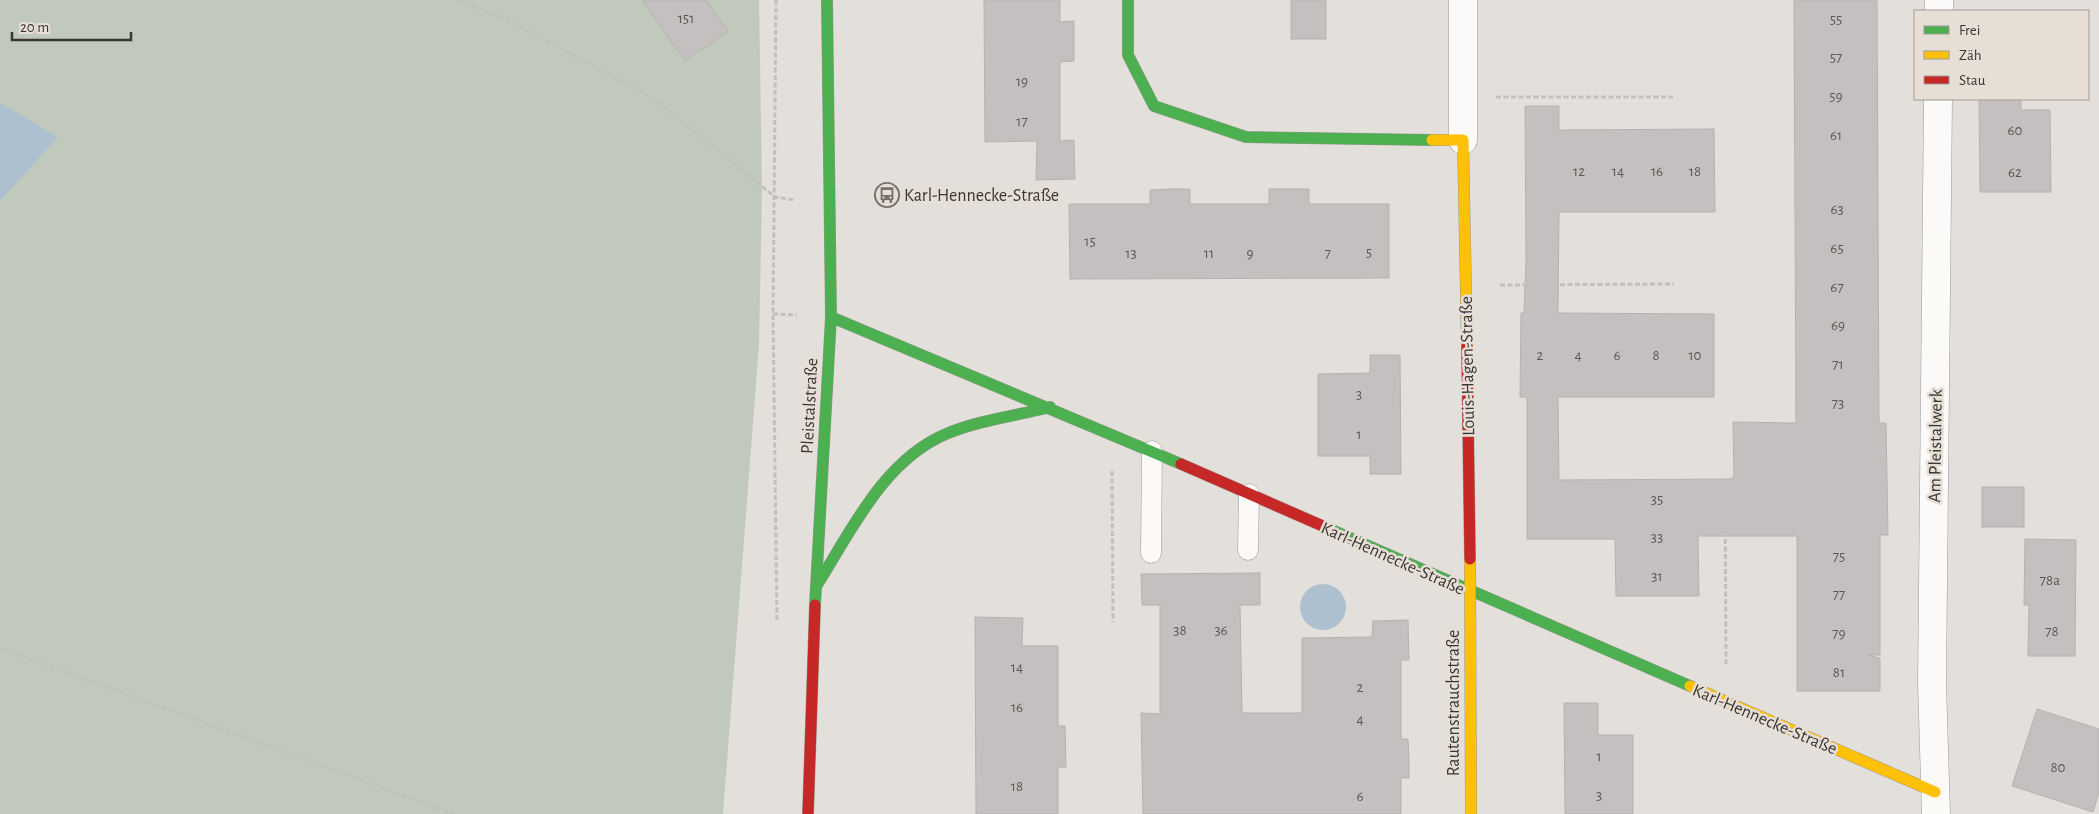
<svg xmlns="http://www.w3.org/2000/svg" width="2099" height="814" font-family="'Alegreya Sans',sans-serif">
<rect width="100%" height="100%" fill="#e3dfda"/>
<polygon fill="#c1c9bc" points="0,0 759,0 762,190 759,344 723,814 0,814"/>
<g fill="#acc0cf">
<polygon points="0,103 58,137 0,201"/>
<circle cx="1323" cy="607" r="23"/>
</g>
<g fill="#c4c0bf" stroke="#b6b2b1">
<polygon points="642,0 706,0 728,31 685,61"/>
<polygon points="984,0 1060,0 1060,22 1074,21 1074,61 1060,62 1060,141 1074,140 1075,179 1036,180 1037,141 985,142"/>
<rect x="1291" y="0" width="35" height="39"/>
<polygon points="1794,0 1877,0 1879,423 1886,423 1888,535 1880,535 1880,655 1868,655 1880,658 1880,691 1797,691 1797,536 1698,536 1699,596 1616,596 1615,539 1527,539 1527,397 1520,397 1521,313 1524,313 1526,259 1525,106 1559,106 1559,130 1714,129 1715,212 1559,212 1558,313 1714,314 1714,397 1558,397 1559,480 1734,479 1733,422 1796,423"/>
<polygon points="1979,99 2021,99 2021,110 2050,110 2051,192 1980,192"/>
<polygon points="1170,189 1190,189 1190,204 1269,204 1269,189 1309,189 1309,204 1389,204 1389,278 1070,279 1069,204 1150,204 1150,190"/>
<polygon points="1370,355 1400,355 1401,474 1370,474 1370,456 1318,456 1318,374 1370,373"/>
<rect x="1982" y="487" width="42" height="40"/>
<polygon points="2025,539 2076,540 2075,656 2028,656 2029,605 2024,605"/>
<polygon points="1260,573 1260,605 1240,605 1242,713 1302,713 1302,638 1372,637 1373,621 1408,620 1409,660 1401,660 1401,739 1408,739 1409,758 1409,778 1401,778 1401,814 1143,814 1141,713 1160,714 1160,605 1142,605 1141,574"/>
<polygon points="975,617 1023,618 1022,646 1058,646 1058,726 1065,726 1066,767 1058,767 1058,814 976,814"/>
<polygon points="1564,703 1598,703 1598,735 1633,735 1633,814 1565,814"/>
<polygon points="2037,709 2099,729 2099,792 2093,812 2012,786"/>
</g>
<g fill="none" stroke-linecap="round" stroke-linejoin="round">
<defs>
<g id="lane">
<polyline points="1248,550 1249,494"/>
<polyline points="1151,553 1152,451"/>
</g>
<g id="street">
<polyline points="1463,0 1463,140"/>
<polyline points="1939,11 1939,0"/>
<polyline points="1936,814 1932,683 1938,99"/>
</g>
<g id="fast">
<polyline points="1128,0 1128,55 1154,106 1246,137 1432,140"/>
<polyline points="831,317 1181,464"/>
<polyline points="1325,527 1690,686"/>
<path d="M817,585c34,-54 67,-125 129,-151 33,-14 70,-18 104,-27"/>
<polyline points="815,605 831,317 827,0"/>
</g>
<g id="slow">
<polyline points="1432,140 1463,140 1467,346"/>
<polyline points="1470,559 1471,814"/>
<polyline points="1690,686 1935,792"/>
</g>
<g id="jam">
<polyline points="1467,346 1470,559"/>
<polyline points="1181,464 1325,527"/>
<polyline points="808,814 815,605"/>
</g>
</defs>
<use href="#lane" stroke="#9d9a96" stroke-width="21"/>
<use href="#street" stroke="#9d9a96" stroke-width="29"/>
<use href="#fast" stroke="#9d9a96" stroke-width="12"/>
<use href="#slow" stroke="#9d9a96" stroke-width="12"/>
<use href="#jam" stroke="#9d9a96" stroke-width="12"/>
<g stroke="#c2c0bf" stroke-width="3" stroke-dasharray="5 2.5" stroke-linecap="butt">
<polyline points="457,0 504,18 653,98 775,197 795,200"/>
<polyline points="776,0 773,314 777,622"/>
<polyline points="1496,97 1673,97"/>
<polyline points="1500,285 1674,284"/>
<polyline points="773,314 797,315"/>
<polyline points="1112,471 1113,622"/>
<polyline points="0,648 454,814"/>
<polyline points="1726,664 1725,483 1735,477"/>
</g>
<use href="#lane" stroke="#fbfaf9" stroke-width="20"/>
<use href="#street" stroke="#fbfaf9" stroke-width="28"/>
<use href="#fast" stroke="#4caf50" stroke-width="11"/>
<use href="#slow" stroke="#ffc107" stroke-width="11"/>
<use href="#jam" stroke="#c62828" stroke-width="11"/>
</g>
<defs>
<symbol id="bus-ring" viewBox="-11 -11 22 22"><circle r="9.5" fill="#e7dfd6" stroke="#74716d" stroke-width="1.5"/><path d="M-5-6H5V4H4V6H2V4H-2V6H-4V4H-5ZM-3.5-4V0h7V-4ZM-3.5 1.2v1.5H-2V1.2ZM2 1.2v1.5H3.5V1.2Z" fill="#74716d"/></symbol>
</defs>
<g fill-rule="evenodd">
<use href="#bus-ring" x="873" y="181" width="28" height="28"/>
</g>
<g text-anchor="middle" stroke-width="5" stroke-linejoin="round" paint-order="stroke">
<g font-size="15" fill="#5c5856">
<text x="686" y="23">151</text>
<text x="1836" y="24">55</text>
<text x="1836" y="62">57</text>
<text x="1022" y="86">19</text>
<text x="1836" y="101">59</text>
<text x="1022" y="126">17</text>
<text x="2015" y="135">60</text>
<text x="1836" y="140">61</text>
<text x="1579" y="176">12</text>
<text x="1618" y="176">14</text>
<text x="1657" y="176">16</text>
<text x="1695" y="176">18</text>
<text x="2015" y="177">62</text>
<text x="1837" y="214">63</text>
<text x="1090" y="246">15</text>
<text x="1837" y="253">65</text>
<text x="1369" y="257">5</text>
<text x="1131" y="258">13</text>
<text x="1209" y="258">11</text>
<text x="1250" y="258">9</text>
<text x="1328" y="258">7</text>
<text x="1837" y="292">67</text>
<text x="1838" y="330">69</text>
<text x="1540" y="360">2</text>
<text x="1578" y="360">4</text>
<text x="1617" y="360">6</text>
<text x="1656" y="360">8</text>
<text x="1695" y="360">10</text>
<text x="1838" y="369">71</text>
<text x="1359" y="399">3</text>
<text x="1838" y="408">73</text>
<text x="1359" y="439">1</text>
<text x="1657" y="504">35</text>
<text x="1657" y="542">33</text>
<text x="1839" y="561">75</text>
<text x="1657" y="581">31</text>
<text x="2050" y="585">78a</text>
<text x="1839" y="599">77</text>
<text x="1180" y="635">38</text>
<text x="1221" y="635">36</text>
<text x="2052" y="636">78</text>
<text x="1839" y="638">79</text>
<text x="1017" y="672">14</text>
<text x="1839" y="677">81</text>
<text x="1360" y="692">2</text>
<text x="1017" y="712">16</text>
<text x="1360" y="724">4</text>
<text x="1599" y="761">1</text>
<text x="2058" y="772">80</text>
<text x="1017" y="791">18</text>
<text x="1599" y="800">3</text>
<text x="1360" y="801">6</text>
</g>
<g font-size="18" fill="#393633" stroke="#e7dfd6" text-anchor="start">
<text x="904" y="201">Karl-Hennecke-Straße</text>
</g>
<g font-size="18" fill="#393633" stroke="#e7dfd6">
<text transform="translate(1467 366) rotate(-91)" y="6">Louis-Hagen-Straße</text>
<text transform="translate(809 406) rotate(-87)" y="6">Pleistalstraße</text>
<text transform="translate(1935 446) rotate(-89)" y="6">Am Pleistalwerk</text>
<text transform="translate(1393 558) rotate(24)" y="6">Karl-Hennecke-Straße</text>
<text transform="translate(1453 703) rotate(-90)" y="6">Rautenstrauchstraße</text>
<text transform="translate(1765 719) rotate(23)" y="6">Karl-Hennecke-Straße</text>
</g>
</g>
<rect x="1914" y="10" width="175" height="90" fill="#e7dfd6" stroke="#a19b95"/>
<rect x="1924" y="26" width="25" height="8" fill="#4caf50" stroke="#a19b95"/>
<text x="1959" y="35" font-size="15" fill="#393633">Frei</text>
<rect x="1924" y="51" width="25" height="8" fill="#ffc107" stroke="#a19b95"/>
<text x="1959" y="60" font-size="15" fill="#393633">Zäh</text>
<rect x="1924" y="76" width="25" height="8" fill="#c62828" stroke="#a19b95"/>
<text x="1959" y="85" font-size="15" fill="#393633">Stau</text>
<path d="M12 32v8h119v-8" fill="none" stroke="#393633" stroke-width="2.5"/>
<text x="20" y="32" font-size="15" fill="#393633" stroke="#e7dfd6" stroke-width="4" paint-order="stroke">20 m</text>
</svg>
